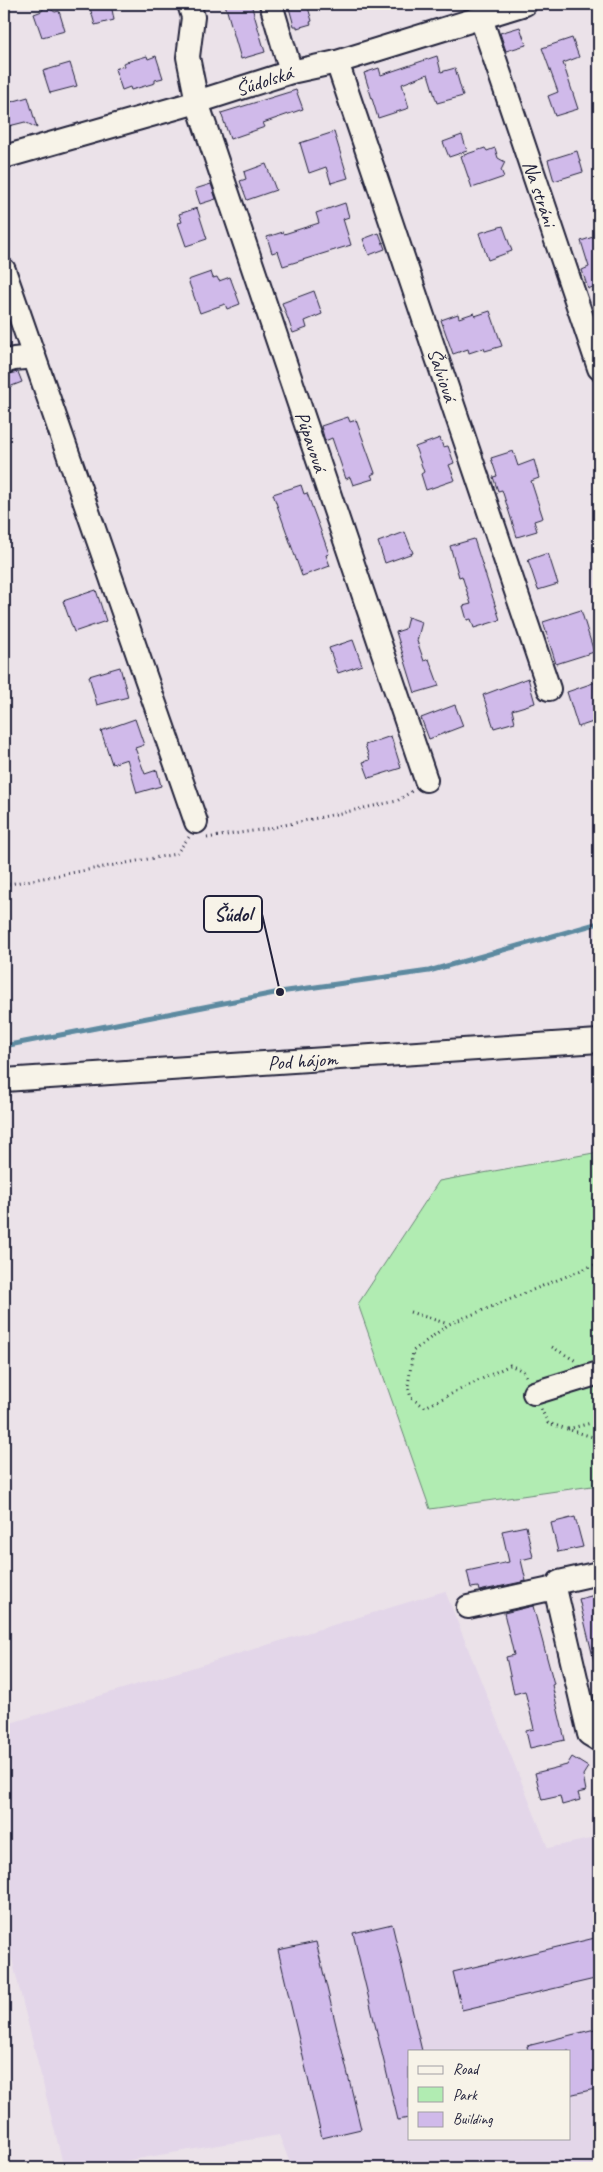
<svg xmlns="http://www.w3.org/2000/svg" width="603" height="2172" font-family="Caveat,sans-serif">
<rect width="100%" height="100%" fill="#ebe2e9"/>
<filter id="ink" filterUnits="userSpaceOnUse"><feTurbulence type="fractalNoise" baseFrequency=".02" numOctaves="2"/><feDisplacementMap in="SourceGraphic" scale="10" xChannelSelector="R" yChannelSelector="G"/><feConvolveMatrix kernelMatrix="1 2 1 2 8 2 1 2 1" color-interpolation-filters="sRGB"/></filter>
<g filter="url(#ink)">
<path fill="#e3d6e9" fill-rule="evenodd" d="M445,1591l103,257 51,-11v331h-307l-13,-33 -196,33h-19l-60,-241v-202zM409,2051h160v87h-160z"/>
<polygon fill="#b1ecb2" stroke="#6a8776" points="599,1152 599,1485 430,1509 358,1304 439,1181"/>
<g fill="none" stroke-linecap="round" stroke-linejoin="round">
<polyline stroke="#5d8aa0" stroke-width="5" points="4,1046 280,992 429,971 599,923"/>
</g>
<g fill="#d0baea" stroke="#22223b">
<polygon points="89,4 111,4 114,20 95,25"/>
<polygon points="225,4 251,4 265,52 241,59"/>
<polygon points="288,4 307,4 312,21 310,22 311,24 297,28 297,26 294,26"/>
<polygon points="45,6 55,12 59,11 65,31 42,37 34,14 42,11"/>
<polygon points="520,27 526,45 506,51 500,33"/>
<polygon points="572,38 579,57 563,63 578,109 555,116 548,96 558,92 542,48"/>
<polygon points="147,56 148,59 156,56 163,78 155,80 155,83 131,90 130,87 122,90 115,69 124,66 123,63"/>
<polygon points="437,56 441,72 455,68 463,96 437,103 428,74 402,84 409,108 378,118 364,73 379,68 381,75"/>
<polygon points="70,63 77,86 50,93 43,71"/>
<polygon points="296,90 303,109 263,123 265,127 230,139 221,113"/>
<polygon points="28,97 37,128 25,122 9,126 8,123 4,124 4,104"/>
<polygon points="334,132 348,178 331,183 326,167 309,173 300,143"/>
<polygon points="462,135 467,151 449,157 443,142"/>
<polygon points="485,148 487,151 495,148 498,158 505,162 501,170 504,177 472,188 461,156"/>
<polygon points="577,151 583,172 554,181 548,160"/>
<polygon points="266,164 276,190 247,200 240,181 246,179 244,172"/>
<polygon points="211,184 216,199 200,204 195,189"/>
<polygon points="345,203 349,217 343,219 351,245 283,266 278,251 272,253 267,237 283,232 284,234 319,223 316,213"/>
<polygon points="197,208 207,239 186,246 178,223 182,222 179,214"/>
<polygon points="503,226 512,251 488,260 479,233"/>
<polygon points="379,233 385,249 369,255 363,239"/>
<polygon points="599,235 599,289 596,289 595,286 588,289 582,270 589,267 581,241"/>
<polygon points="211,272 213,278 217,277 219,281 230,277 240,304 227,309 225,304 200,313 188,280"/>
<polygon points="314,291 322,314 305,321 307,328 293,333 282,303"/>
<polygon points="490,311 502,346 485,351 484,348 469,353 468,349 453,354 441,320 458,314 459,318 474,313 475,316"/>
<polygon points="18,372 22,382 4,389 4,375"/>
<polygon points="348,417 350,422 356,420 375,473 371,475 373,479 353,485 350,477 346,479 332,438 325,441 321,426"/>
<polygon points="440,438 443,447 448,446 454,463 449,465 455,480 426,490 421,474 424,472 415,447"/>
<polygon points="513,451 518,466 534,460 539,478 531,481 543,518 534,521 537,531 517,537 502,490 498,491 493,477 497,476 491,458"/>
<polygon points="301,485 304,494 307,493 322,534 329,554 326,555 330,566 302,576 273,494"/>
<polygon points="405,532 413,553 385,563 378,542"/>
<polygon points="474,539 500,620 474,628 471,619 467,620 463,606 471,604 462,576 459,577 450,546"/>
<polygon points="548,553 558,584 538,590 528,560"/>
<polygon points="96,590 106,621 74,632 63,601"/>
<polygon points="581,610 594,652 556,664 543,622"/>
<polygon points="408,617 422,622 417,641 424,661 429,659 439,686 415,693 396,632 405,629"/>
<polygon points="353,640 362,665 338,673 329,648"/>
<polygon points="120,667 128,697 97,705 89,676"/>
<polygon points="528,678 535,703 512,710 515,722 494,728 483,695"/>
<polygon points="599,681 599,720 578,727 567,692"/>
<polygon points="455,705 463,726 429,739 421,718"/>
<polygon points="135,719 144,745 135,748 145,774 157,770 161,786 137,793 127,759 112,764 101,731"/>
<polygon points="391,736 401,768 369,778 363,762 370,760 365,745"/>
<polygon points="575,1517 583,1547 558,1552 551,1523"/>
<polygon points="526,1526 533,1557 521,1560 526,1581 479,1591 478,1587 471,1588 467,1571 509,1562 502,1531"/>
<polygon points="599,1594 599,1661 594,1661 579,1599"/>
<polygon points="533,1606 554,1684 552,1685 565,1740 530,1748 526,1731 534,1729 525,1691 514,1694 506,1657 514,1655 504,1613"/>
<polygon points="572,1757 588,1767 583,1775 586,1791 578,1793 580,1800 562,1805 560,1796 542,1800 535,1773 567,1765"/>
<polygon points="392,1924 422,2051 409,2051 409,2118 398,2120 353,1933"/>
<polygon points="599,1937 599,1978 462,2010 453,1972"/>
<polygon points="316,1942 361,2129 322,2138 278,1950"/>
<polygon points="599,2028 599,2088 569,2095 569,2051 528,2051 527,2046"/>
</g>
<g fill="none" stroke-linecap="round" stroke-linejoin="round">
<defs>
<g id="minor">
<path id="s1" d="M189,4l4,13 -5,40 9,45 229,678"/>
<polyline points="271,4 291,72"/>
<path id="s2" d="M481,18l118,350"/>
<path id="s3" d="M337,62l212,627"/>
<path id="s4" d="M4,157l193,-55 94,-30 46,-10 188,-58"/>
<polyline points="4,270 196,822"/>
<polyline points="4,362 14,359 34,357"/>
<path id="s5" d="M4,1080l595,-39"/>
<polyline points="534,1393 599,1373"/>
<polyline points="599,1573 559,1582 555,1588 589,1734 599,1740"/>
<polyline points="468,1607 555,1588"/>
</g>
</defs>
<use href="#minor" stroke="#22223b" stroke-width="26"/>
<g stroke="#22223b" stroke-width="3" stroke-dasharray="1 4" stroke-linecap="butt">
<polyline points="207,838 266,829 397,801 412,791"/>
<polyline points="4,885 176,854 189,837"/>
<polyline points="410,1312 448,1324"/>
<polyline points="552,1347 576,1361"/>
<polyline points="526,1376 523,1371 510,1365 425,1407 411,1398 408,1386 413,1351 449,1324 599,1263"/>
<polyline points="541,1409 548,1423 599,1439"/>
<polyline points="568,1429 599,1421"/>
</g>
<use href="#minor" stroke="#f7f3e8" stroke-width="22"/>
</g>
</g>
<g text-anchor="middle" stroke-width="4" stroke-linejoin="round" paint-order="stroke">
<g font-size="20" fill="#22223b" stroke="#f7f3e8">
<text dy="7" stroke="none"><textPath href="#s4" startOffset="271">Šúdolská</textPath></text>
<text dy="7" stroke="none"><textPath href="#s2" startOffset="185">Na stráni</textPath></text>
<text dy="7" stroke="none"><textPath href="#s3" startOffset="330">Šalviová</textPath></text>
<text dy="7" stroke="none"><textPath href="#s1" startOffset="458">Púpavová</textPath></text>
<text dy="7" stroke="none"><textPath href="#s5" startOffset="299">Pod hájom</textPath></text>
</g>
</g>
<path fill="none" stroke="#22223b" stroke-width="2" d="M280 992L262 914"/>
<circle fill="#22223b" stroke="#f7f3e8" stroke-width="2" cx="280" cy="992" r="5"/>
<rect fill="#f7f3e8" stroke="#22223b" stroke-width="2" x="204" y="896" width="58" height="36" rx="5"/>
<g font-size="21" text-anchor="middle" font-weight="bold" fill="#22223b">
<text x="233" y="921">Šúdol</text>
</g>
<rect width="603" height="2172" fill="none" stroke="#f7f3e8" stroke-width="20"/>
<rect x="10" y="10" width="583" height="2152" fill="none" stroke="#22223b" stroke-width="2" filter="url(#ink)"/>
<rect x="408" y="2050" width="162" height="90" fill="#f7f3e8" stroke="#a29fa3"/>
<rect x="418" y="2066" width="25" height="8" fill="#f7f3e8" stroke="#a29fa3"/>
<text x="453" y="2074" font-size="15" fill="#22223b">Road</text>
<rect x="418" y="2087" width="25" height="15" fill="#b1ecb2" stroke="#a29fa3"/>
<text x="453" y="2100" font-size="15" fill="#22223b">Park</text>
<rect x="418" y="2112" width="25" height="15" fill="#d0baea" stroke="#a29fa3"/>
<text x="453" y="2124" font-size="15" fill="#22223b">Building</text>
</svg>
